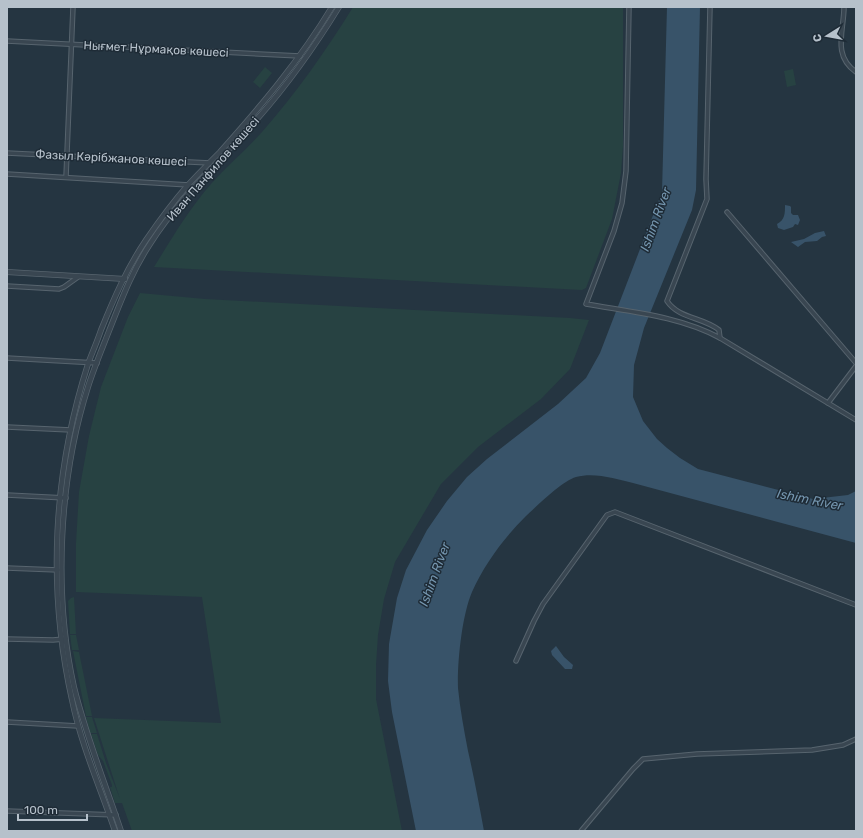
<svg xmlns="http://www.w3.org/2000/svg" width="863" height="838" font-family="Rubik,sans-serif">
<rect width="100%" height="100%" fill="#253541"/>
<g fill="#274242">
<path d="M353,7h270v139l-2,27 -9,46 -26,69 -4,2 -428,-23c18,-29 35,-58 57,-83 16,-18 35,-34 51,-52 34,-39 64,-81 91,-125z"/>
<polygon points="265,67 272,73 260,88 253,82"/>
<polygon points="793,69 796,85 787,87 784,71"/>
<polygon points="140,293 205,299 570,318 589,320 570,369 541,399 478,447 441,484 395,562 384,599 378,635 376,665 376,699 402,831 132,831 122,803 115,803 110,787 112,787 112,785 103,761 98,755 91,734 97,734 106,763 120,799 94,718 221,723 202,597 76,592 76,543 79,492 89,436 101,387 128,317"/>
<polygon points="74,597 76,634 70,634 68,601 71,598"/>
<polygon points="70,635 76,635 79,650 72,650"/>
<polygon points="73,651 79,652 92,716 86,716"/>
<polygon points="86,717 92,717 97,733 90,733"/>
</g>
<g fill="#385369">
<path d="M667,7h33l-4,183 -4,20 -48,118 -10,37 -1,32 10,24 14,18 10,9 13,10 18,11 115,30 35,-4 8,-4v52l-223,-60c-17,-4 -38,-11 -57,-6 -14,4 -38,28 -50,39 -22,22 -41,47 -54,76 -10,23 -15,71 -14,96 2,21 6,42 10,63 6,26 11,53 16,80h-68l-24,-119 -4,-31 1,-37 8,-46 9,-28 21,-40 20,-29 20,-24 20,-18 71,-55 28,-26 14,-25 62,-161z"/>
<path d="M785,205l5,1 1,1v6l2,2h5l2,5 -2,5 -3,-1 -2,3 -9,3 -6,-2 -1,-4c8,-4 8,-11 8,-19z"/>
<polygon points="824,231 826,236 822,237 817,241 805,242 798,247 791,242 804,239 815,233"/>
<polygon points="556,646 564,657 573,665 572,669 565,669 552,655 551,651"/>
</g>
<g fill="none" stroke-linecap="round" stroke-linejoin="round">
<defs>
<g id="minor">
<path d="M629,7l-3,164 -4,32 -8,28 -28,73c45,8 93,12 134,34l136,82"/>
<path d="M710,7l-4,172 1,20 -40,102c12,18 36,16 52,29l1,8"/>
<path d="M844,7c0,24 -12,48 12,65"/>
<polyline points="7,41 300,56"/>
<polyline points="7,153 210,163"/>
<polyline points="7,174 189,185"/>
<polyline points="66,177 73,7"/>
<polyline points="727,212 856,363"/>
<polyline points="7,286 59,289 64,287 78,277"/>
<polyline points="7,358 97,363"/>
<polyline points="828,403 856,366"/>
<polyline points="7,427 71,430"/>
<polyline points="7,495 66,498"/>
<polyline points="7,568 58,570"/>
<polyline points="7,639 53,640 64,639"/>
<polyline points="516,661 534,621 543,604 607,515 615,512 856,605"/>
<polyline points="7,722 78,726"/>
<polyline points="7,811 116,815"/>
<polyline points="581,831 633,769 643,759 697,754 812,750 843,745 856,739"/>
</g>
<g id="tertiary">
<polyline points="7,272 125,279"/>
<path d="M115,831c-15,-44 -34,-86 -43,-131 -25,-111 -19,-227 16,-336 4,-11 9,-22 13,-34 13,-32 26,-62 45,-90 13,-19 27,-38 42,-55 10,-11 21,-22 32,-33 41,-46 80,-92 112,-145"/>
<path d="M121,831c-16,-48 -35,-95 -47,-144 -21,-94 -15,-209 14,-300 6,-19 14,-38 21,-56 12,-30 23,-60 41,-87 30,-47 71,-84 108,-126 30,-34 57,-72 81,-111"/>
</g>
</defs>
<use href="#minor" stroke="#57646e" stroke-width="5.5"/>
<use href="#tertiary" stroke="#57646e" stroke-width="6"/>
<use href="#minor" stroke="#394651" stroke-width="3.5"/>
<use href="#tertiary" stroke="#394651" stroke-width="4.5"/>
</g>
<g text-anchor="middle" stroke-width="3" stroke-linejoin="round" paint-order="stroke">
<g font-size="12" fill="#b6c1cb" stroke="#1e2b36">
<text transform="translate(156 49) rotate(3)" y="4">Нығмет Нұрмақов көшесі</text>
<text transform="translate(111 158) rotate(3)" y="4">Фазыл Кәрібжанов көшесі</text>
<text transform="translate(213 169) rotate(-49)" y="4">Иван Панфилов көшесі</text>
</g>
<g font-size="13" font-style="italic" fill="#7596af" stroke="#1e2b36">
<text transform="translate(655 219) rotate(-70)" y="5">Ishim River</text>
<text transform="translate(810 499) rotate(11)" y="5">Ishim River</text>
<text transform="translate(434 574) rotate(-70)" y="5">Ishim River</text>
</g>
</g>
<rect width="863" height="838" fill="none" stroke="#b6c1cb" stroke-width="16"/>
<g transform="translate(827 36) rotate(259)" stroke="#1e2b36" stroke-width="3" paint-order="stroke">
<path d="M0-3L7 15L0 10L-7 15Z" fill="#b6c1cb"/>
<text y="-6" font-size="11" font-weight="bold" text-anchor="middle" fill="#b6c1cb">С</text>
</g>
<path d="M18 814v6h69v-6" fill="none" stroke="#b6c1cb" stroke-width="2"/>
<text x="24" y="814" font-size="12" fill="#b6c1cb" stroke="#1e2b36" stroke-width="3" paint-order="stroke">100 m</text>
</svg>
